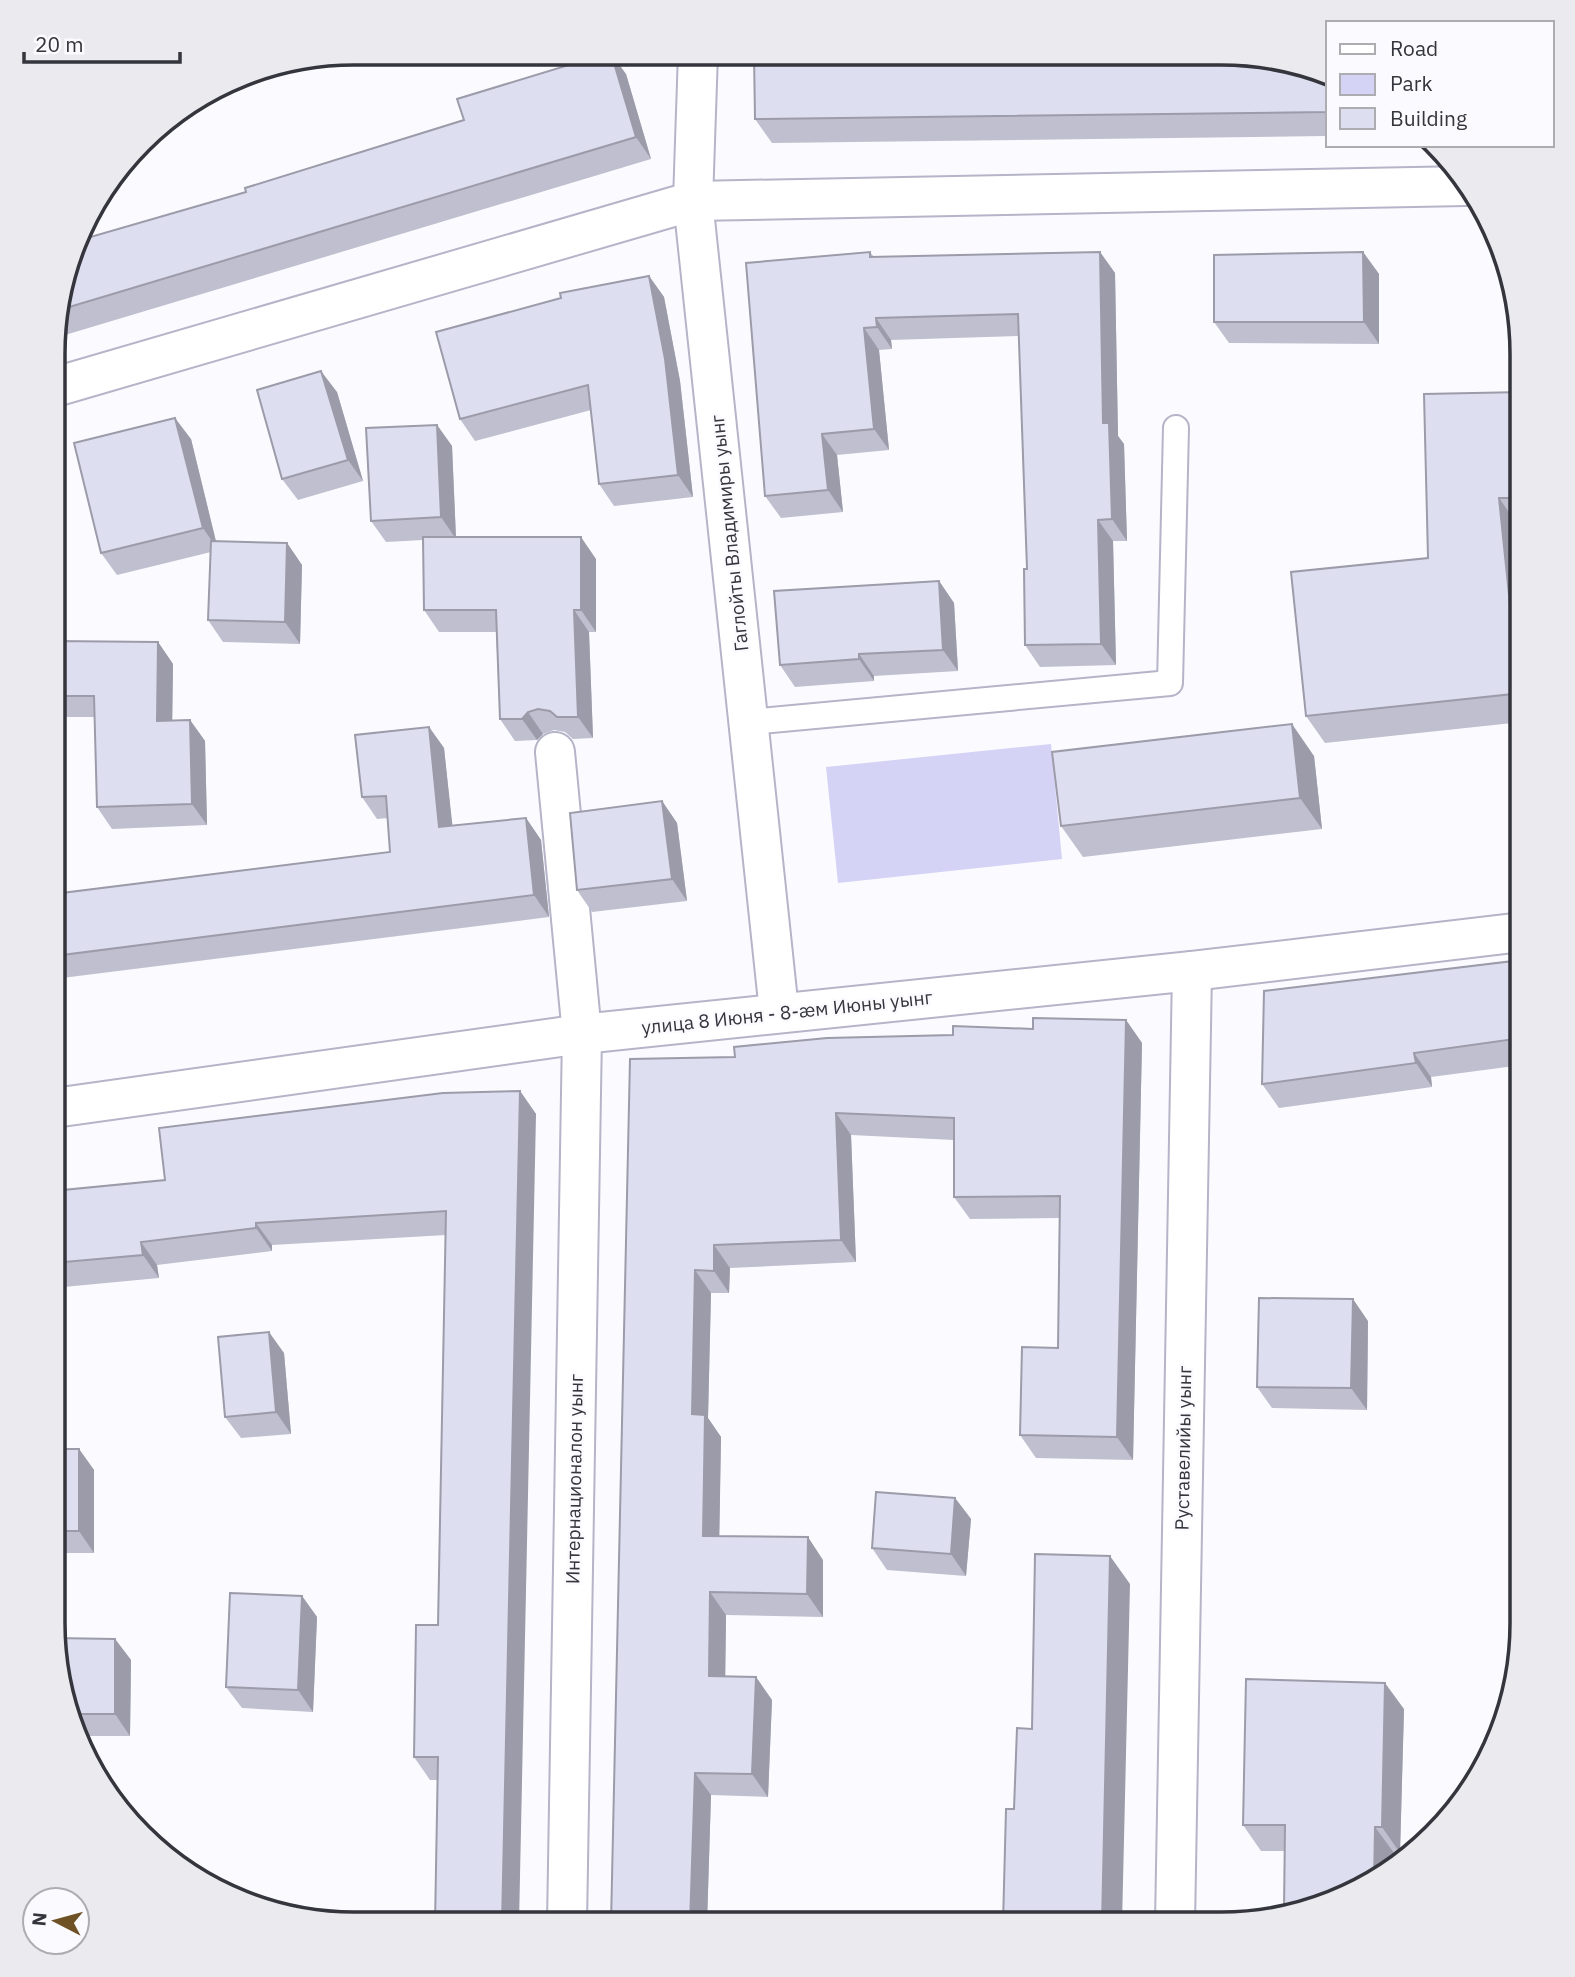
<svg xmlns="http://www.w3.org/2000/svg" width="1575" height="1977" font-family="'IBM Plex Sans',sans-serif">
<rect width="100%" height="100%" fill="#fbfbff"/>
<polygon fill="#d4d3f6" points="1051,744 1062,859 838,883 826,767"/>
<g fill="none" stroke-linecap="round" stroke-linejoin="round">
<defs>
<polyline id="service" points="750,722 1170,683 1176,428"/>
<g id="minor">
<polyline points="698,53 693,201 779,1011"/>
<polyline points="555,752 582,1034 567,1924"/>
<polyline points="1175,1924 1192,971"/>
</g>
<polyline id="tertiary" points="55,387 693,201 1466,186"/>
<polyline id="trunk" points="54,1108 582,1034 1192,971 1522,932"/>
</defs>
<use href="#service" stroke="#b5b4c8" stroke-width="28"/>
<use href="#minor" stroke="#b5b4c8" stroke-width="42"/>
<use href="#tertiary" stroke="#b5b4c8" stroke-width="42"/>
<use href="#trunk" stroke="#b5b4c8" stroke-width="42"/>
<use href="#service" stroke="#fff" stroke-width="24"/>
<use href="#minor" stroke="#fff" stroke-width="38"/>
<use href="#tertiary" stroke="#fff" stroke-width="38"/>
<use href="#trunk" stroke="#fff" stroke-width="38"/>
</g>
<g fill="#bfbfcf">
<polygon points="626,74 651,159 55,338 55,314 80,240 246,192"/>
<polygon points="1328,81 1328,136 772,143 755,119"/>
<polygon points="870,252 874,257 1100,252 1115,273 1118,436 1124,444 1127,541 1113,541 1116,665 1040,667 1025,645 1027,569 1019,336 891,340 892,349 879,350 889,450 837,455 843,512 781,518 765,496"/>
<polygon points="1363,252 1379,274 1379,344 1229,343 1214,322"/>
<polygon points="649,276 664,297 680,381 693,497 614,506 599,484 591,410 475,441 460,419"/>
<polygon points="337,392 363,481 298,500 282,479"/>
<polygon points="1522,392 1522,525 1518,525 1522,568 1522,722 1325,743 1306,716 1428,558"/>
<polygon points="437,425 452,446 456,537 596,559 596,632 589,632 593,738 573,739 565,732 554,730 543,734 537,740 515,741 500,719 496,632 439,632 424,610 423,540 386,542 371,521"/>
<polygon points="191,439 216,541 287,543 302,565 300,644 223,642 208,620 211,552 117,575 101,553"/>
<polygon points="939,581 954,603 958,671 874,676 874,681 795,687 780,665"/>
<polygon points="54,641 158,642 173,664 172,720 190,720 205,741 207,825 112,829 97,807 95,717 54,717"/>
<polygon points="429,727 444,748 452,826 526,818 541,840 549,917 54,979 54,894 390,852 388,818 377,819 362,797"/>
<polygon points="1314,756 1322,829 1083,857 1061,826"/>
<polygon points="662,801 677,823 687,901 592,912 577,890"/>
<polygon points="1522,960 1522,1065 1431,1077 1432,1087 1279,1108 1262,1084"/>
<polygon points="1126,1020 1142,1043 1133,1460 1036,1458 1020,1435 1058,1348 1059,1218 970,1219 954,1197 954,1140 851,1135 856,1262 730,1268 729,1293 711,1293 708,1418 721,1437 719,1536 823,1560 823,1617 726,1615 725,1676 756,1677 772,1700 768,1797 711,1795 707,1924 630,1059 735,1057 953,1035 1033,1029"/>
<polygon points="520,1091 536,1114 437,1780 430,1780 414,1757 438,1625 446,1235 272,1245 272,1251 157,1265 159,1278 53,1288 53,1191 165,1180"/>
<polygon points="1368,1321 1367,1410 1272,1408 1257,1387"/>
<polygon points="284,1353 291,1434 241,1438 225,1417"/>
<polygon points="53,1449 79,1449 94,1470 94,1553 53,1553"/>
<polygon points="955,1498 971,1519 966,1576 887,1570 872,1548"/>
<polygon points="302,1596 317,1617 313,1712 242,1708 226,1687"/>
<polygon points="115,1639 131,1660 130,1736 77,1736 63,1701"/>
<polygon points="1404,1709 1400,1853 1394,1853 1394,1864 1371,1884 1285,1851 1261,1851 1243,1825"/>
</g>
<g fill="#9b9ba9">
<polygon points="611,53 626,74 651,159 636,137"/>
<polygon points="1100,252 1115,273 1118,436 1124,444 1127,541 1112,519 1103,423"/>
<polygon points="1363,252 1379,274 1379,344 1364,322"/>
<polygon points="649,276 664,297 680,381 693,497 678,475"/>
<polygon points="876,318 891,340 892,349 877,327"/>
<polygon points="864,328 879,350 889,450 874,429"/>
<polygon points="321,371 337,392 363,481 348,460"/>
<polygon points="175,418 191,439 218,550 203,528"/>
<polygon points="437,425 452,446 456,539 441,517"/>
<polygon points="822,434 837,455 843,512 828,490"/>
<polygon points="55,473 60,480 55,529"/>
<polygon points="1499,498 1518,525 1522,568 1522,664 1515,653"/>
<polygon points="1098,520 1113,541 1116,665 1101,644"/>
<polygon points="581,537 596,559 596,632 581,610"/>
<polygon points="287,543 302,565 300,644 285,622"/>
<polygon points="939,581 954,603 958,671 943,650"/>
<polygon points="574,610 589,632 593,738 578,717"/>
<polygon points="158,642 173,664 172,742 157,721"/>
<polygon points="859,654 874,676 874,681 859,659"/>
<polygon points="528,712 543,734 537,740 522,719"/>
<polygon points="190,720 205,741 207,825 192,804"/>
<polygon points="1292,724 1314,756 1322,829 1300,798"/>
<polygon points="429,727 444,748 455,849 439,827"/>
<polygon points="662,801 677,823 687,901 672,879"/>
<polygon points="526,818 541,840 549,917 534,895"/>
<polygon points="1126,1020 1142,1043 1133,1460 1117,1437"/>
<polygon points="1414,1053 1431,1077 1432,1087 1416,1063"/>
<polygon points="520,1091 536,1114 519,1924 502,1924"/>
<polygon points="836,1113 851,1135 856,1262 841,1240"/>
<polygon points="256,1223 272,1245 272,1251 256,1228"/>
<polygon points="141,1242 157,1265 159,1278 143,1255"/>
<polygon points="714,1245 730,1268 729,1293 714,1271"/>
<polygon points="695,1270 711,1293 708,1418 721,1437 719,1559 703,1536 692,1414"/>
<polygon points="1353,1299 1368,1321 1367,1410 1351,1388"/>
<polygon points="269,1332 284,1353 291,1434 276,1412"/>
<polygon points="79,1449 94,1470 94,1553 79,1531"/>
<polygon points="955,1498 971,1519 966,1576 951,1554"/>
<polygon points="808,1537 823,1560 823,1617 807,1594"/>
<polygon points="1110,1556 1130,1584 1122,1924 1102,1924"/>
<polygon points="710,1592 726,1615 725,1699 709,1676"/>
<polygon points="302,1596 317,1617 313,1712 298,1690"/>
<polygon points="115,1639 131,1660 130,1736 115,1714"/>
<polygon points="756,1677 772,1700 768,1797 752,1774"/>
<polygon points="1385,1683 1404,1709 1400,1853 1382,1827"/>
<polygon points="695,1773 711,1795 707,1924 690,1924"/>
<polygon points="1375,1827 1394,1853 1394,1864 1374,1882"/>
</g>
<g fill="#dedef1" stroke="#9b9ba9" stroke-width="2">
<polygon points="608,53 611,53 636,137 56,311 80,240 246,192 245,188 464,120 457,99"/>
<polygon points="754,54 1261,55 1328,81 1328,112 755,119"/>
<polygon points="870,252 870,257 1100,252 1103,423 1109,423 1112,519 1098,520 1101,644 1025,645 1024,569 1027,569 1018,314 876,318 877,327 864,328 874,429 822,434 828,490 765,496 746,263"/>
<polygon points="1363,252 1364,322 1214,322 1214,255"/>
<polygon points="649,276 665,359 678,475 599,484 588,385 460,419 436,332 561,298 560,293"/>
<polygon points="321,371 348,460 282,479 257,390"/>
<polygon points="1522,392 1522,498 1499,498 1515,653 1522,652 1522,693 1306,716 1291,572 1428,558 1424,394"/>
<polygon points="175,418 203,528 101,553 74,443"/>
<polygon points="437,425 441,517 371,521 366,428"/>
<polygon points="423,537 581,537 581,610 574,610 578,717 557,717 550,711 538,709 528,712 522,719 500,719 496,610 424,610"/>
<polygon points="211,541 287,543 285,622 208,620"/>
<polygon points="939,581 943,650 859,654 859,659 780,665 774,591"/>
<polygon points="54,641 158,642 157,721 190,720 192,804 97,807 94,696 54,696"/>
<polygon points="1292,724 1300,798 1061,826 1052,752"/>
<polygon points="429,727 439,827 526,818 534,895 54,956 54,894 390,852 386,796 362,797 355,735"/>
<polygon points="662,801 672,879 577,890 570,813"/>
<polygon points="1522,960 1522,1038 1414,1053 1416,1063 1262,1084 1264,991"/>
<polygon points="1033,1018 1126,1020 1117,1437 1020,1435 1022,1347 1058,1348 1060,1196 954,1197 954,1118 836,1113 841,1240 714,1245 714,1271 695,1270 692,1414 705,1415 703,1536 808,1537 807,1594 710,1592 709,1676 756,1677 752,1774 695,1773 690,1924 611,1924 630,1059 735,1057 734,1047 827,1038 953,1035 953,1026 1033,1029"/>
<polygon points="520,1091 502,1924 435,1924 438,1757 414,1757 416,1625 438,1625 446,1211 256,1223 256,1228 141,1242 143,1255 53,1263 53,1191 165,1180 159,1128 443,1093"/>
<polygon points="1259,1298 1353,1299 1351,1388 1257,1387"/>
<polygon points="269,1332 276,1412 225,1417 218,1337"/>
<rect x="53" y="1449" width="26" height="82"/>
<polygon points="876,1492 955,1498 951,1554 872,1548"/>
<polygon points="1035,1554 1110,1556 1102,1924 1003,1924 1006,1809 1014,1809 1017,1728 1032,1729"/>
<polygon points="230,1593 302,1596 298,1690 226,1687"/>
<polygon points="54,1638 115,1639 115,1714 68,1714 63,1701"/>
<polygon points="1246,1679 1385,1683 1382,1827 1375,1827 1374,1882 1371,1884 1284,1911 1285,1825 1243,1825"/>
</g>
<g text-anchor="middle" stroke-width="5" stroke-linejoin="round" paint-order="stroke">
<g font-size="19" fill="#35353d" stroke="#fbfbff">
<text transform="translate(729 533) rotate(-96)" y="7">Гаглойты Владимиры уынг</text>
<text transform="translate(787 1012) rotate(-6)" y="7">улица 8 Июня - 8-ӕм Июны уынг</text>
<text transform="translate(1183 1448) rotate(-89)" y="7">Руставелийы уынг</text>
<text transform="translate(574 1479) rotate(-89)" y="7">Интернационалон уынг</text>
</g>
</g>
<path d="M0 0H1575V1977H0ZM354 65H1221A289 289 0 0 1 1510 354V1623A289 289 0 0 1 1221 1912H354A289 289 0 0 1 65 1623V354A289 289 0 0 1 354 65Z" fill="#ebebef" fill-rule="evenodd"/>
<path fill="none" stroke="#35353d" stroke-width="3.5" d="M354 65H1221A289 289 0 0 1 1510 354V1623A289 289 0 0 1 1221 1912H354A289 289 0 0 1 65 1623V354A289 289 0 0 1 354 65Z"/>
<rect x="1326" y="21" width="228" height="126" fill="#fbfbff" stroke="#acacb1" stroke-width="2"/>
<rect x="1340" y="44" width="35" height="10" fill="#ffffff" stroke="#acacb1" stroke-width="2"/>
<text x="1390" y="56" font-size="21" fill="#35353d">Road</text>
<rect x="1340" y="74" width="35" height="21" fill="#d4d3f6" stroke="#acacb1" stroke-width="2"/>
<text x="1390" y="91" font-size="21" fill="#35353d">Park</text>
<rect x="1340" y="108" width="35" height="21" fill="#dedef1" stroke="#acacb1" stroke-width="2"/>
<text x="1390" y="126" font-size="21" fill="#35353d">Building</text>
<g transform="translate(56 1921) rotate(276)"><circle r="33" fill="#fbfbff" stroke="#acacb1" stroke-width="2"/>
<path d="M0-5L12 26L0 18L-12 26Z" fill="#6e5225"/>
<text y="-10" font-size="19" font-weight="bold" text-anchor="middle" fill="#35353d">N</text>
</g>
<path d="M24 52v10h156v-10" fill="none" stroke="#35353d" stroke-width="3.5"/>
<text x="35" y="52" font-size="21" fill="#35353d" stroke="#fbfbff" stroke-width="5" paint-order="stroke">20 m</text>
</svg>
